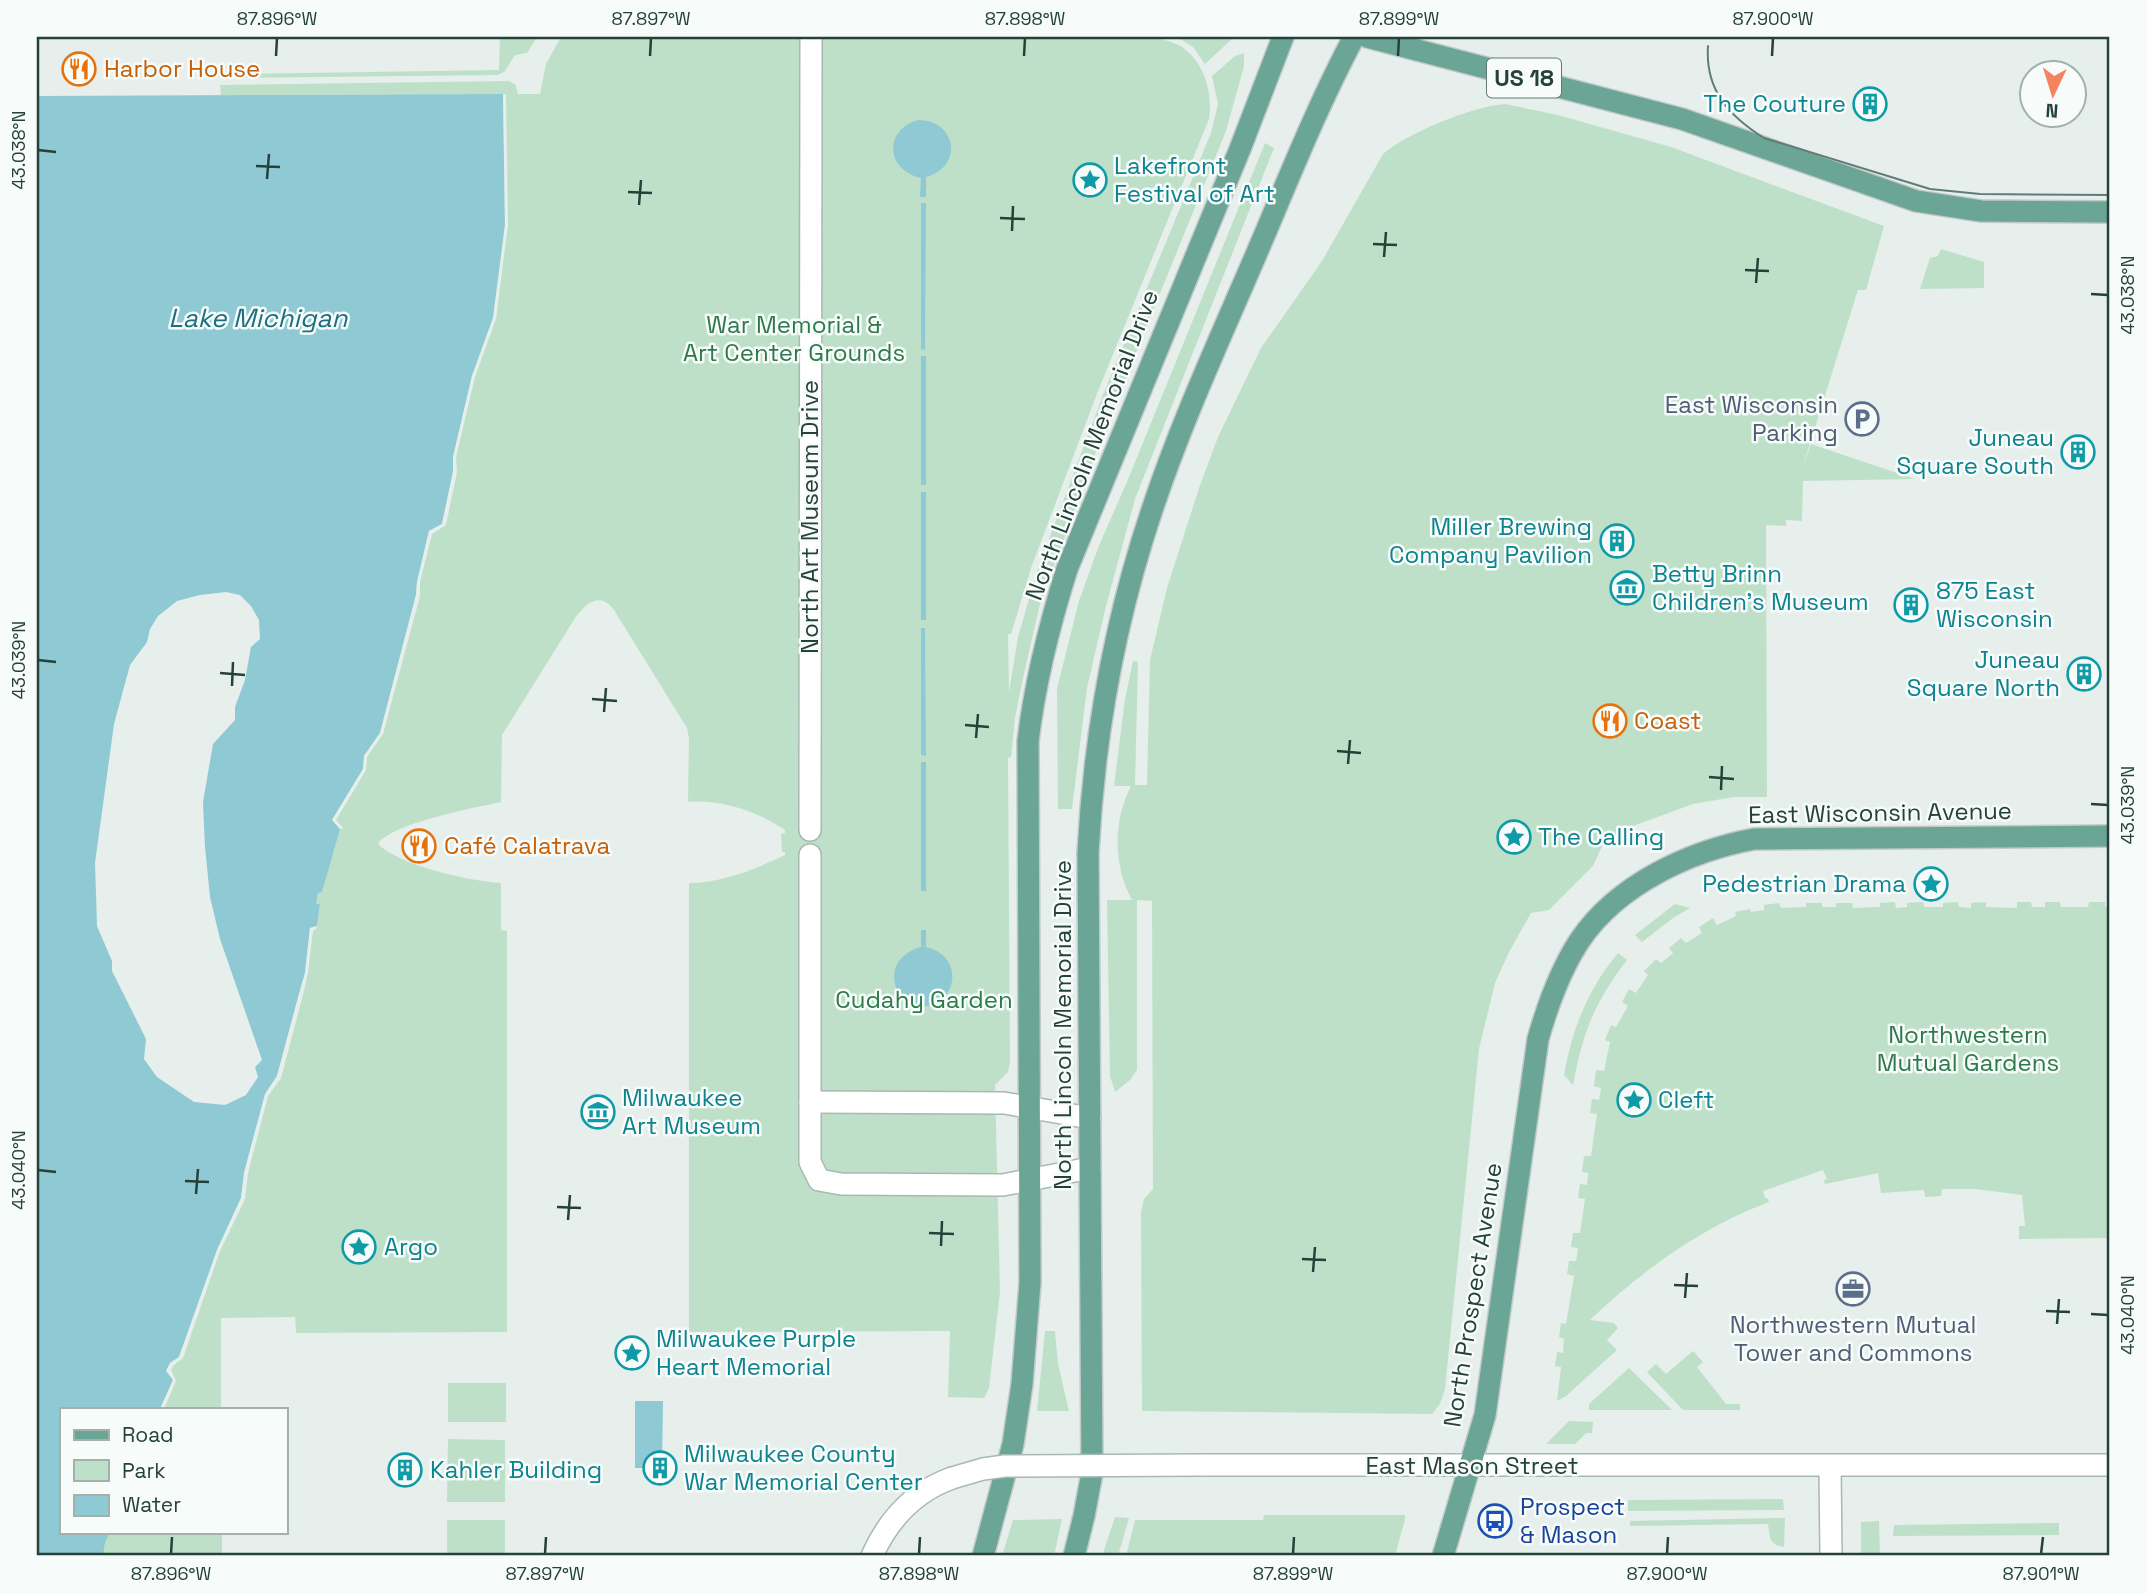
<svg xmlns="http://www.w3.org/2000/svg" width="2147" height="1593" font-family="'Space Grotesk',sans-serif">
<rect width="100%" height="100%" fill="#e6efeb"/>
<g fill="#bfe0c8">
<polygon points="500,37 537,37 527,53 515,55 505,71 498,75 238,78 238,74 499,70"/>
<path d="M561,37h594c9,3 19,5 27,10 23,16 31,47 27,72l-111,272 -67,177 -20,66h-3l1,58 9,-55 19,-66 66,-176 108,-262 7,-29 -6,-28 23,-20 9,-3v13l-18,65 -126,310 -60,163 -17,74 -8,40 -4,39 -3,1 2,303 -2,11 -13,13 5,207 -11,96 -5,10 -36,-1 2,-66 -261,1v-449c34,0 66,-14 96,-28v-3h-3l-1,-18 4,-1v-3c-26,-18 -64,-31 -97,-28l1,-63 -2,-11 -73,-118c-14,-19 -28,-7 -39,8l-73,117 -1,67c-24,5 -112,22 -123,42 22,22 92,37 123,39v47l6,1v401l-211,1 -1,-16 -74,1v91h-61l13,-29 -7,-9 51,-121 31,-87 17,-69 12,-18 28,-103 5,-45 7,-3 3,-20 -4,-1 2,-12h4l8,-31 2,-41 32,-64 16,-23 36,-138 1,-13 12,-51 13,-7 11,-52v-15l46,-192 6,-40 -3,-131 -281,1 -1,-10 288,-4 7,3 3,10h22l6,-30z"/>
<polygon points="1177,37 1234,37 1205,64 1193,47"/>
<path d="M1505,104l53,11 113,32 213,79 -18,64h-8l-56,179 9,-25 104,35 -112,2 -1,40 -16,-1v6l-20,-1 1,272h-33l-41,7 -60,22 -30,18 -10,22 -44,44 -18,3 -22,39 -14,31 -16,66 -34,340 -5,15 -8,10 -290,-3 -1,-199 3,-13 9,-10 -1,-288 -15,-1v170l-7,10 -15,12 -5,-16 -3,-176h25c-19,-35 -19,-79 -1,-114h-17l11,-87 8,-38 5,1 -3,123h12l3,-125 17,-72 32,-100 19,-51 43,-89 61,-87 61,-107c24,-21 90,-48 122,-50z"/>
<polygon points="1265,143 1274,148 1135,499 1106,606 1087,688 1072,809 1058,809 1057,689 1079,601 1098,548 1129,477"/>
<polygon points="1941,249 1984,262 1984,288 1920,289 1930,258 1938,256"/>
<path d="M1895,902l1,6 11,-1v-4l16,-1 1,5h19v-4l15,-1 1,5 12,1v-5l15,-1v5l27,1 4,-1v-5h14l1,5h13v-5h15l1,5h27l1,-5h16v5h5v331l-91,1v-13h6l-3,-31 -46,-6h-34l-1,7 -16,1 -1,-7 -43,3 -3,-20 -53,11 -1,-4 3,-1 -4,-9 -60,21 2,7h2l2,4c-69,26 -126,68 -179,118l24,3 4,5 -11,12 10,10 -51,46 -9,5 4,-34 -6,-1 2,-14 6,1 1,-14 -5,-2 2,-14 5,1 8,-48 -7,-2 2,-13h7l2,-13 -7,-1 2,-14h7l5,-34 -7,-1 2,-14 7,1 1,-12 -6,-1 2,-16h7l6,-42 -7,-1 2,-14 7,1 2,-12 -7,-2 2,-16 8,1 6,-29 -5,-2 6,-15 5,2 12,-21 -6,-4 7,-13 7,4 12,-18 -4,-4 12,-12 5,4 12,-10 -4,-5 12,-10 5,5 16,-10 -3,-6 14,-9 4,7 19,-9 -1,-4 15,-3 1,3 13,-2v-5l15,-2 2,5 25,-1v-4h16v4h14v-4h16l1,5 27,-1v-4z"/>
<polygon points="1675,904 1690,908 1673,918 1642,942 1635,935"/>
<path d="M1618,953l9,7c-33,43 -44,72 -54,125l-9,-10c8,-46 24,-86 54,-122z"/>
<polygon points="1045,1331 1055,1331 1058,1364 1069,1411 1037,1411"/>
<polygon points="1693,1351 1703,1362 1697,1367 1726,1404 1740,1404 1740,1410 1683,1410 1647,1372 1656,1364 1666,1374"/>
<polygon points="1629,1368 1672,1410 1589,1410 1589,1404"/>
<rect x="448" y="1383" width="58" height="39"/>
<polygon points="1569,1421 1593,1422 1592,1433 1586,1433 1575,1444 1546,1444"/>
<polygon points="448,1439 505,1440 505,1502 447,1502"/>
<polygon points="1628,1500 1783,1499 1784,1510 1628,1511"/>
<polygon points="1264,1515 1405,1515 1405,1519 1395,1556 1126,1556 1135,1520 1263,1520"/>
<polygon points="1115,1517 1129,1518 1118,1556 1102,1556"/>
<path d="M1785,1518l-1,29c-15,-2 -14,-10 -16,-23l-138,2v-5z"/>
<polygon points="1062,1519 1054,1556 1002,1556 1013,1520"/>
<rect x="447" y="1520" width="58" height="36"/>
<polygon points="1879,1521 1880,1556 1861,1556 1861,1522"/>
<polygon points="2059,1523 2059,1535 1893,1536 1894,1525"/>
<polygon points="110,1532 222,1532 222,1556 103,1556 105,1543"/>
</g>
<g fill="#8ec9d4">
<polygon points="503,94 505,225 493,318 472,376 453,457 453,472 442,524 429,531 417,582 416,595 380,733 364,756 363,769 332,820 340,829 322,892 318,893 316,904 320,904 317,926 310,928 305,973 299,994 277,1076 265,1095 244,1173 241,1198 217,1250 179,1357 170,1363 167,1370 173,1380 160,1409 61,1409 61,1532 110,1532 105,1543 103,1556 37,1556 37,96"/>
<path d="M918,120c39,0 46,47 8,57v20h-6l1,-19c-35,-8 -38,-48 -3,-58z"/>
<polygon points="921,203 926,203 925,350 921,349"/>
<rect x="921" y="356" width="5" height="129"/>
<rect x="921" y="492" width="5" height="128"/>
<polygon points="921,628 925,628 926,756 921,755"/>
<rect x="921" y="762" width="5" height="129"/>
<path d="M921,930h5v17c48,12 23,74 -15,56 -7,-4 -12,-9 -15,-16 -7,-19 6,-35 25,-40z"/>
<polygon points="635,1401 663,1401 662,1468 635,1468"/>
</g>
<g fill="#e6efeb">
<polygon points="503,94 506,94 508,225 496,319 475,377 456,457 457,472 446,525 432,534 420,582 420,596 383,734 367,757 366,770 336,820 343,828 340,829 332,820 363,769 364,756 380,733 416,595 417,582 429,531 442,524 453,472 453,457 472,376 493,318 505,225"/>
<polygon points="226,592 240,595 251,606 259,620 260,639 251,647 245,680 235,707 235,720 213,744 203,802 205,847 210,897 220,939 262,1060 255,1067 258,1077 246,1095 225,1105 194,1102 157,1077 144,1059 146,1039 112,971 112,961 97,926 95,863 114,724 130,665 147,642 150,629 158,616 177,601 200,595"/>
<polygon points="317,926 316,929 313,931 308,973 303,995 281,1078 268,1096 248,1173 245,1199 220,1251 183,1358 173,1366 171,1370 176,1381 164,1409 160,1409 173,1380 166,1371 170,1363 179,1357 217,1250 241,1198 244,1173 265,1094 277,1076 299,994 305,973 310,928"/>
</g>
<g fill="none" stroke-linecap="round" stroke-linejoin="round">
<defs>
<g id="minor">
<polyline points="810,830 811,37"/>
<polyline points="810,855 810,1162 819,1180 841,1184 1003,1185 1090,1168"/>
<polyline points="810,1102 1004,1103 1090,1118"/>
<polyline points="1201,1465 2110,1465"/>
<polyline points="1830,1467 1831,1556"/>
<path d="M872,1556c16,-36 41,-64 80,-78"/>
</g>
<g id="major">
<polyline points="1367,37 1682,119 1916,201 1981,211 2110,212"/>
<path d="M983,1556l30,-112 9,-60 8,-101 -2,-542c7,-59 21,-115 39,-172l173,-420 43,-112"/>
<path d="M1074,1556l10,-40 8,-43 -4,-620c6,-116 27,-233 64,-343 28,-84 65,-165 100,-246 33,-76 63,-154 102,-227"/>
<path d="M1443,1556l42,-141 53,-376c10,-35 22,-69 42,-99 38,-56 110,-89 174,-101l356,-3"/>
</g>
</defs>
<use href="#minor" stroke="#a8b8b2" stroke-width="24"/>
<use href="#major" stroke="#c2cac8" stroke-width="24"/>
<use href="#minor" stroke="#fff" stroke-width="21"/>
<use href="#major" stroke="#6aa596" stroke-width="21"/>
<path stroke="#5f7d75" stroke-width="2" d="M1708,46c-3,44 21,70 56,92l166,51 50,5 130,1"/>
<defs>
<polyline id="minor-bridge" points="952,1478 983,1469 1005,1466 1201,1465"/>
</defs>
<use href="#minor-bridge" stroke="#a8b8b2" stroke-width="24" stroke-linecap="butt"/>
<use href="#minor-bridge" stroke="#fff" stroke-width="21"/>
</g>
<path fill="none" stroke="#24423a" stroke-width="2.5" d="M276,56l1,-18M650,56l1,-18M1024,56l1,-18M1398,56l1,-18M1772,56l1,-18M38,150l18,2M256,166l24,1M267,179l2,-25M628,192l24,1M639,205l2,-25M1000,218l25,1M1012,231l1,-25M1373,244l24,1M1384,257l2,-25M1745,270l24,1M1756,283l2,-25M2091,294l17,1M38,660l18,2M220,673l25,2M232,686l1,-24M592,699l25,2M604,712l2,-24M965,725l24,2M976,738l2,-24M1337,751l24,2M1348,764l2,-24M1709,777l25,2M1721,790l1,-24M2091,804l17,1M38,1170l18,2M185,1181l24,1M196,1194l2,-25M557,1207l24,1M568,1220l2,-25M929,1233l25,1M941,1246l1,-25M1302,1259l24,1M1313,1272l2,-25M1674,1285l24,1M1685,1298l2,-25M2046,1311l24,1M2091,1314l17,1M2057,1324l2,-25M171,1554l1,-17M545,1554l1,-17M919,1554l1,-17M1293,1554l1,-17M1667,1554l1,-17M2041,1554l2,-17"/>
<defs>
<symbol id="restaurant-ring" viewBox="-11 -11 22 22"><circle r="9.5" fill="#f7fbf9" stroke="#e8710a" stroke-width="1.5"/><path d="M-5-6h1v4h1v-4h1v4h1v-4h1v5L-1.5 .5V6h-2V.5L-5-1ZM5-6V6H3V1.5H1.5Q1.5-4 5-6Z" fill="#e8710a"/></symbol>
<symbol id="building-ring" viewBox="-11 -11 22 22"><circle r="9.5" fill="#f7fbf9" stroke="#0f9aa8" stroke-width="1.5"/><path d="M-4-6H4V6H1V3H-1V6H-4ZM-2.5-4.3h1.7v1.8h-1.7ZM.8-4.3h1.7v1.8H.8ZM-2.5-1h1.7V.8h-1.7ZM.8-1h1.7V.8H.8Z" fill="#0f9aa8"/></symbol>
<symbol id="sight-ring" viewBox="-11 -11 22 22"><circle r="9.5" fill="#f7fbf9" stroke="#0f9aa8" stroke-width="1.5"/><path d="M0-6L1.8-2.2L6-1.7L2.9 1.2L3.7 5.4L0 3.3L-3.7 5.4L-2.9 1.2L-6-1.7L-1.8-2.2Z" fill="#0f9aa8"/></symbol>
<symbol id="parking-ring" viewBox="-11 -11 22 22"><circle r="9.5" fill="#f7fbf9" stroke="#5c6f8a" stroke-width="1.5"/><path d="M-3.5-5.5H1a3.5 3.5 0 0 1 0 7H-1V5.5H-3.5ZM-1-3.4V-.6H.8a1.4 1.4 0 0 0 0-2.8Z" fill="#5c6f8a"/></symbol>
<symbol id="museum-ring" viewBox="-11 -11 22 22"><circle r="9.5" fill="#f7fbf9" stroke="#0f9aa8" stroke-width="1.5"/><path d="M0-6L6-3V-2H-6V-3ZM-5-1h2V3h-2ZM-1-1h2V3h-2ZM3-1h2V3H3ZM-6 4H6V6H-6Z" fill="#0f9aa8"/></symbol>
<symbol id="office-ring" viewBox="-11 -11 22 22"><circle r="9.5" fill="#f7fbf9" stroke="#5c6f8a" stroke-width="1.5"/><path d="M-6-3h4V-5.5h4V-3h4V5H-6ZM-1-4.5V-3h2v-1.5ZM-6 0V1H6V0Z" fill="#5c6f8a"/></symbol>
<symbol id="bus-ring" viewBox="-11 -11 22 22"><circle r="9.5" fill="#f7fbf9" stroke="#1a4fb4" stroke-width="1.5"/><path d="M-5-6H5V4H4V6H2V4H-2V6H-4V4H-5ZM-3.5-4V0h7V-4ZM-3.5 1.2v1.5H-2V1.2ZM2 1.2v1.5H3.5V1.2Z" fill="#1a4fb4"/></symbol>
</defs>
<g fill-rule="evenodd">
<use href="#restaurant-ring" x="60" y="50" width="38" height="38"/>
<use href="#building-ring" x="1851" y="85" width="38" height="38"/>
<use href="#sight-ring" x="1071" y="161" width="38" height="38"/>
<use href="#parking-ring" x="1843" y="400" width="38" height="38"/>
<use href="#building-ring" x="2059" y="433" width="38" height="38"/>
<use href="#building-ring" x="1598" y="522" width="38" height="38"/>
<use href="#museum-ring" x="1608" y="569" width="38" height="38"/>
<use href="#building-ring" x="1892" y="586" width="38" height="38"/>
<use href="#building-ring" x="2065" y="655" width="38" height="38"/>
<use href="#restaurant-ring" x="1591" y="702" width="38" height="38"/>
<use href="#sight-ring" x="1495" y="818" width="38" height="38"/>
<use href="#restaurant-ring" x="400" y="827" width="38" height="38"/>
<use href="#sight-ring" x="1912" y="865" width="38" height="38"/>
<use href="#sight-ring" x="1615" y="1081" width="38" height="38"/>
<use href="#museum-ring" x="579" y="1093" width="38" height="38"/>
<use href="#sight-ring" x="340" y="1228" width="38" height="38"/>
<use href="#office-ring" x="1834" y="1270" width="38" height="38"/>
<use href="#sight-ring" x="613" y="1334" width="38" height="38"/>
<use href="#building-ring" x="641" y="1449" width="38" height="38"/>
<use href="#building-ring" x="386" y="1451" width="38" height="38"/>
<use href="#bus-ring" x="1476" y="1502" width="38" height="38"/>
</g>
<g text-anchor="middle" stroke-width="5" stroke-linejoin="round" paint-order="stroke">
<rect fill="#f7fbf9" stroke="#637a73" stroke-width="2" x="1487" y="58.5" width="74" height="39" rx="5"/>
<g font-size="23" font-weight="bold" fill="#24423a">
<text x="1524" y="86">US 18</text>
</g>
<g font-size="24" fill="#c56008" stroke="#f7fbf9" text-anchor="start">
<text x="104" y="77">Harbor House</text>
<text x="1634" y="729">Coast</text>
<text x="444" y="854">Café Calatrava</text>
</g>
<g font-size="24" fill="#0d838f" stroke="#f7fbf9" text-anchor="start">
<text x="1846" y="112" text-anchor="end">The Couture</text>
<text x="1114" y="174">Lakefront<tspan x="1114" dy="28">Festival of Art</tspan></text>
<text x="2054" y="446" text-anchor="end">Juneau<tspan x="2054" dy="28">Square South</tspan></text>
<text x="1592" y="535" text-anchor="end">Miller Brewing<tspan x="1592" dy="28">Company Pavilion</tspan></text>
<text x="1652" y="582">Betty Brinn<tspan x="1652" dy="28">Children's Museum</tspan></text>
<text x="1936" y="599">875 East<tspan x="1936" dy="28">Wisconsin</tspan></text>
<text x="2060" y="668" text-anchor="end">Juneau<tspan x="2060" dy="28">Square North</tspan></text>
<text x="1538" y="845">The Calling</text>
<text x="1906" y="892" text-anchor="end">Pedestrian Drama</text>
<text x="622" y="1106">Milwaukee<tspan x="622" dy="28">Art Museum</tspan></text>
<text x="1658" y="1108">Cleft</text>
<text x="384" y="1255">Argo</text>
<text x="656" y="1347">Milwaukee Purple<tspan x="656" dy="28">Heart Memorial</tspan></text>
<text x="684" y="1462">Milwaukee County<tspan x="684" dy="28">War Memorial Center</tspan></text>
<text x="430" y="1478">Kahler Building</text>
</g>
<g font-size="24" fill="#2d7a4b" stroke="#f7fbf9">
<text x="794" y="333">War Memorial &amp;<tspan x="794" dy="28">Art Center Grounds</tspan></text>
<text x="924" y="1008">Cudahy Garden</text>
<text x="1968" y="1043">Northwestern<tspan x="1968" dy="28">Mutual Gardens</tspan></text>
</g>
<g font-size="24" fill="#4e5e75" stroke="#f7fbf9" text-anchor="end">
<text x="1838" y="413">East Wisconsin<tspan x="1838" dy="28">Parking</tspan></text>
<text x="1853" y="1333" text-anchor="middle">Northwestern Mutual<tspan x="1853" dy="28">Tower and Commons</tspan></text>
</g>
<g font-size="24" fill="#24423a" stroke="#f7fbf9">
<text transform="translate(1092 445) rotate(-69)" y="8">North Lincoln Memorial Drive</text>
<text transform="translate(810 517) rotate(-90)" y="8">North Art Museum Drive</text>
<text transform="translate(1880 813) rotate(-1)" y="8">East Wisconsin Avenue</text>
<text transform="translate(1063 1025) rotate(-90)" y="8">North Lincoln Memorial Drive</text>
<text transform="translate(1473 1295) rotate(-81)" y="8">North Prospect Avenue</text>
<text x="1472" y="1474">East Mason Street</text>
</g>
<g font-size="24" fill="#164399" stroke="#f7fbf9" text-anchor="start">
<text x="1520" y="1515">Prospect<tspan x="1520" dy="28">&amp; Mason</tspan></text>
</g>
<g font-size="26" font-style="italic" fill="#1c6f80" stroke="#f7fbf9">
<text x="258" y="327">Lake Michigan</text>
</g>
</g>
<rect width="2147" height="1593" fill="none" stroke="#f7fbf9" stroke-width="77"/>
<rect x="60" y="1408" width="228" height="126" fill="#f7fbf9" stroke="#a3b1ad" stroke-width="2"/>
<rect x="74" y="1430" width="35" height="10" fill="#6aa596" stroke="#a3b1ad" stroke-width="2"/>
<text x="122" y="1442" font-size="21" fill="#24423a">Road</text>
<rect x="74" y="1460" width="35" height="21" fill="#bfe0c8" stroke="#a3b1ad" stroke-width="2"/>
<text x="122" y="1478" font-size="21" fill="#24423a">Park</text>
<rect x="74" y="1495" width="35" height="21" fill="#8ec9d4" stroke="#a3b1ad" stroke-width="2"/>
<text x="122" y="1512" font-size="21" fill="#24423a">Water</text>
<g transform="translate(2053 94) rotate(184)"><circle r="33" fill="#f7fbf9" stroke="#a3b1ad" stroke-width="2"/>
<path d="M0-5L12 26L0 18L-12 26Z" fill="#f4845f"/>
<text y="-10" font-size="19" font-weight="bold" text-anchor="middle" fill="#24423a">N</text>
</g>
<rect x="38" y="38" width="2070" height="1516" fill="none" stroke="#24423a" stroke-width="2.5"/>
<g font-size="18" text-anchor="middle" fill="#24423a">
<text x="277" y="25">87.896°W</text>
<text x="651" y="25">87.897°W</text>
<text x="1025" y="25">87.898°W</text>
<text x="1399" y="25">87.899°W</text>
<text x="1773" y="25">87.900°W</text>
<text transform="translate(19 150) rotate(-90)" y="6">43.038°N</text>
<text transform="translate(2128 295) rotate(-90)" y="6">43.038°N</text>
<text transform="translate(19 660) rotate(-90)" y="6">43.039°N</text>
<text transform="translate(2128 805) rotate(-90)" y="6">43.039°N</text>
<text transform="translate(19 1170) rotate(-90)" y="6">43.040°N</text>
<text transform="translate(2128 1315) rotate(-90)" y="6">43.040°N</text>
<text x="171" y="1580">87.896°W</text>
<text x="545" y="1580">87.897°W</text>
<text x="919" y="1580">87.898°W</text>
<text x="1293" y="1580">87.899°W</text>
<text x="1667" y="1580">87.900°W</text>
<text x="2041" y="1580">87.901°W</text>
</g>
</svg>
